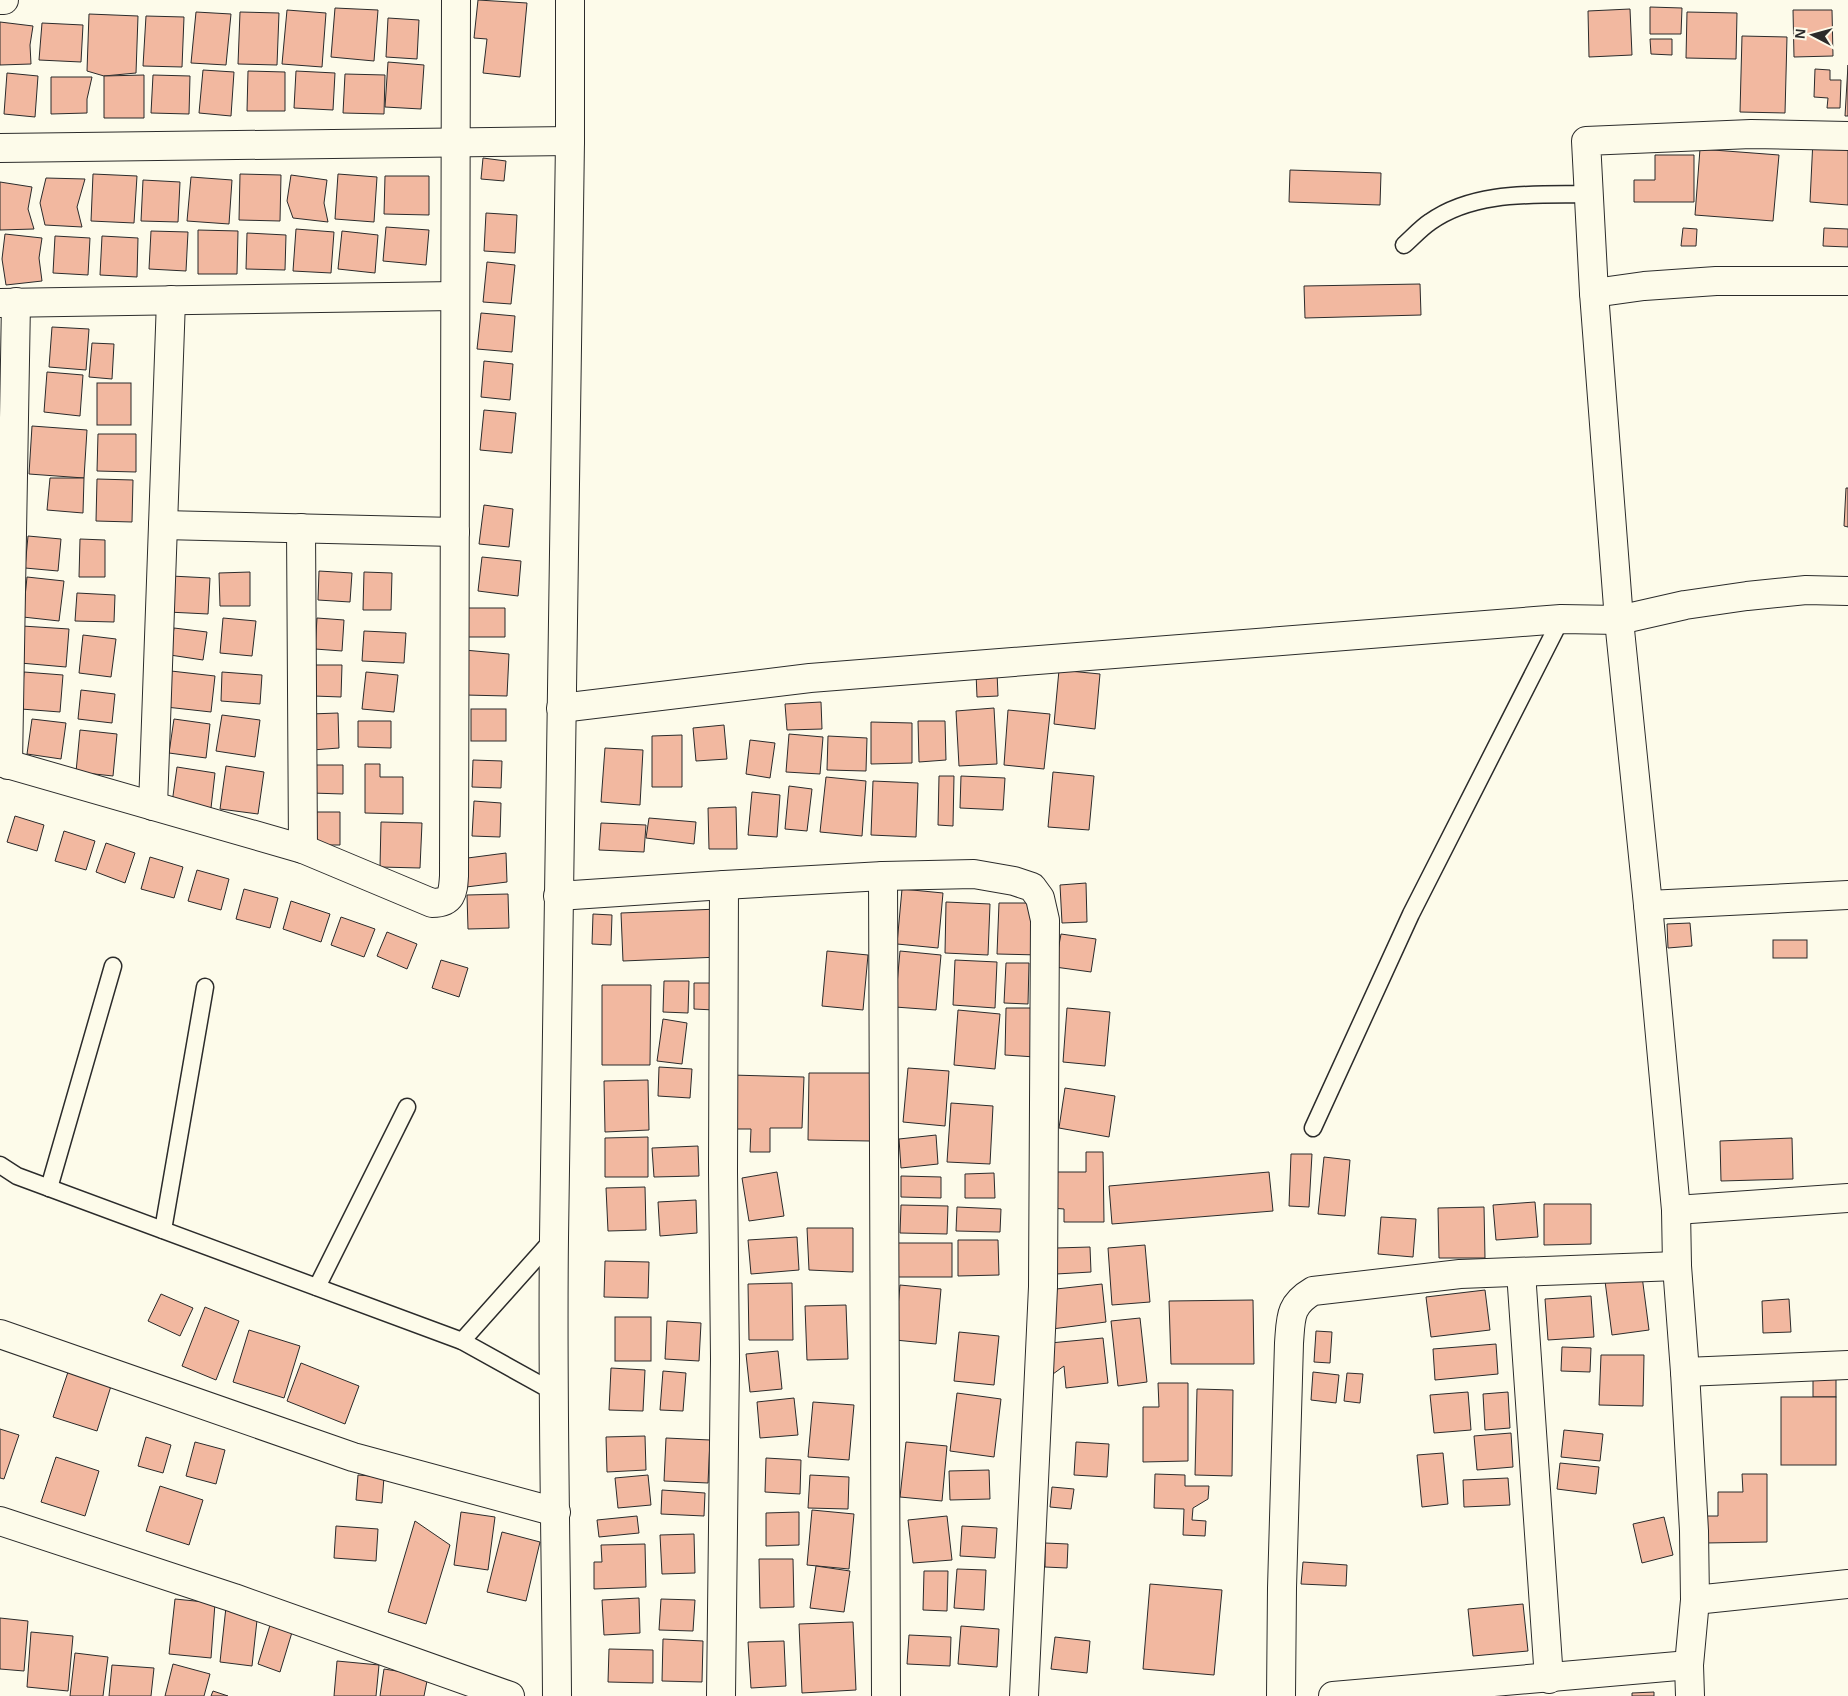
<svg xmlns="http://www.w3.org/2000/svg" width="1848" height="1696" font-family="Helvetica,sans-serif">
<rect width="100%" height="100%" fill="#fdfbea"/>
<g fill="#f2b8a0" stroke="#2b2b2b">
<polygon points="478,0 527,3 520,77 483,73 487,39 474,38"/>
<polygon points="1650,7 1682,8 1681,34 1650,34"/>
<polygon points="335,8 378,10 374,61 331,57"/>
<polygon points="1630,9 1632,55 1589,57 1588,11"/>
<polygon points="287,10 326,13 322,67 282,64"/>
<polygon points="1793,10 1832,10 1833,56 1794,57"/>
<polygon points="196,12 231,14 226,65 191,63"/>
<polygon points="240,12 279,13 277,65 238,64"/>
<polygon points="1687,12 1737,13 1736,59 1686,58"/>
<polygon points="89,14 138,16 136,73 104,76 87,71"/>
<polygon points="146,16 184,17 182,67 143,66"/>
<polygon points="388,18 419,20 417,59 386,57"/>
<polygon points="0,22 33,26 30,45 31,64 0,65"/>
<polygon points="42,23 83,25 81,62 39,60"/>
<polygon points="1742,36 1787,37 1785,113 1740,112"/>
<polygon points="1650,39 1672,39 1672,55 1651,54"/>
<polygon points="388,62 424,65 421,109 385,107"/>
<polygon points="1848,65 1848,116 1845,116"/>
<polygon points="1815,69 1830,70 1830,80 1841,80 1840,108 1827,108 1828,98 1814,97"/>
<polygon points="203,70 234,72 231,116 199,113"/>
<polygon points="248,71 285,72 285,111 247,111"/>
<polygon points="296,71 335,73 333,110 294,108"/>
<polygon points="7,73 38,76 35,117 4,114"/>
<polygon points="345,74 385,75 384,114 343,113"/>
<polygon points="144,75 144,118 104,118 104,76"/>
<polygon points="153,75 190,76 189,114 151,113"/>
<polygon points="51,77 92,77 87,99 87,113 51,114"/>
<polygon points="1813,139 1848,141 1848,205 1810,202"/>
<polygon points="1700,149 1779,155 1773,221 1695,215"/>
<polygon points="1655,155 1694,155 1694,202 1634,202 1634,180 1655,180"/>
<polygon points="483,158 506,161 504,181 481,179"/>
<polygon points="1290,170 1381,173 1380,205 1289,202"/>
<polygon points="93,174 137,176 134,223 91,221"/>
<polygon points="240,174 281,175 280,221 239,220"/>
<polygon points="338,174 377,177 374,222 335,219"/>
<polygon points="291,175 327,180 324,203 328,222 293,218 287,201"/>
<polygon points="385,176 429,176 429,215 384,214"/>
<polygon points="191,177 232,180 229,224 187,221"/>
<polygon points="46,178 85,179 77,207 82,227 45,225 40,203"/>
<polygon points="143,180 180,182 178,222 141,221"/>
<polygon points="0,182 32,187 28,209 34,229 0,230"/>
<polygon points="486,213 517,215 515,253 484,251"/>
<polygon points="386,227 429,230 426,265 383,261"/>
<polygon points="1683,228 1697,229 1696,246 1681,246"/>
<polygon points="1824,228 1848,229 1848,247 1823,246"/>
<polygon points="296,229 334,232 331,273 293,271"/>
<polygon points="198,230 238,231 237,274 198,274"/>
<polygon points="151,231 188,232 186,271 149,269"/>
<polygon points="342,231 378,235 375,273 338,269"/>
<polygon points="247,233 286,235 285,270 246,269"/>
<polygon points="5,234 42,238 39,258 42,281 6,285 2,259"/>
<polygon points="55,236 90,238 88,275 53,273"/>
<polygon points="102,236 138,238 137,277 100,275"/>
<polygon points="487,262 515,265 511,304 483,302"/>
<polygon points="1420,284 1421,315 1305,318 1304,286"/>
<polygon points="481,313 515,316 512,352 477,349"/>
<polygon points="52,327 89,329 86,370 49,367"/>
<polygon points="92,343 114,344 112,379 89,377"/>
<polygon points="484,361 513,364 510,400 481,397"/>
<polygon points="47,372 83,375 80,416 44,412"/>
<rect x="97" y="383" width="34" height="42"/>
<polygon points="484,410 516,413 512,453 480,450"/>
<polygon points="32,426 87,430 84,478 29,474"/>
<polygon points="98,434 136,434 136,472 97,471"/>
<polygon points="50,478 84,478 83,513 47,510"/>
<polygon points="97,479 133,480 132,522 96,521"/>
<polygon points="1846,488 1848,488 1848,527 1844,526"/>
<polygon points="484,505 513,509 509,547 479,544"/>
<polygon points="28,536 61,539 58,571 25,568"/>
<polygon points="80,539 105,540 105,577 79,577"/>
<polygon points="482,557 521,561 518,596 478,591"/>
<polygon points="319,571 352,573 350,602 318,600"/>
<polygon points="250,572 250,606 220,606 219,573"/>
<polygon points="364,572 392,573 391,610 363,610"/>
<polygon points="171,576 210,578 208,614 168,612"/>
<polygon points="27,577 64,581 59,621 23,617"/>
<polygon points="77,593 115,595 114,622 75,621"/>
<polygon points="464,608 505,608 505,637 463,637"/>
<polygon points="223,618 256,621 252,656 220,653"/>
<polygon points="317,618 344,620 342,651 315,649"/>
<polygon points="22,626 69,629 66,667 20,663"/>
<polygon points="174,628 207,632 203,660 170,655"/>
<polygon points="364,631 406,633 404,663 362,661"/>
<polygon points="83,635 116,639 111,677 79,673"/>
<polygon points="464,650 509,654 507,696 465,695"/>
<polygon points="315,665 342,665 341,697 314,696"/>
<polygon points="1059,670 1100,674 1095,729 1054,724"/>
<polygon points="171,671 215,676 211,712 166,707"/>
<polygon points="24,672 63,675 60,712 21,709"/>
<polygon points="222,672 262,675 260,704 221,701"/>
<polygon points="366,672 398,675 394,712 362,709"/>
<polygon points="997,672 998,696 977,697 976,673"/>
<polygon points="81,690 115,694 112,723 78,719"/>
<polygon points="821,702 822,729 787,730 785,704"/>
<polygon points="994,708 997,764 959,766 956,711"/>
<rect x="471" y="709" width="35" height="32"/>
<polygon points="1008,710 1050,714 1044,769 1004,765"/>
<polygon points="338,713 339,748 312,750 310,714"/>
<polygon points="222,715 260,720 255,757 216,751"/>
<polygon points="32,719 66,723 61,759 27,754"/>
<polygon points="174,719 210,724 206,758 169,753"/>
<polygon points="358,721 391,721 391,748 358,747"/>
<polygon points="918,721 945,721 946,760 919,762"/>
<polygon points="871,722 912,723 912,763 871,764"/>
<polygon points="724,725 727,759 696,761 693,728"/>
<polygon points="80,730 117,734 113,776 76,772"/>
<polygon points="789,734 823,737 820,774 786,772"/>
<polygon points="682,735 682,787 652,787 652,736"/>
<polygon points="828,736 867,738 866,771 827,770"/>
<polygon points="750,740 775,743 770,778 746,774"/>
<polygon points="605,748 643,750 640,805 601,802"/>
<polygon points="473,760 502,761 501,788 472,787"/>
<polygon points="365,764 380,764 380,777 403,777 403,814 365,813"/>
<polygon points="311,765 343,765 343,794 311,793"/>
<polygon points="226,766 264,772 258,814 220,809"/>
<polygon points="177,767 215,773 211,808 172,803"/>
<polygon points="1053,772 1094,776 1089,830 1048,827"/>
<polygon points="939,776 954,776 953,826 938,825"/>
<polygon points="961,776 1005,778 1003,810 960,808"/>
<polygon points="826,777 866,781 862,836 820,832"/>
<polygon points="873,781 918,783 916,837 871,835"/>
<polygon points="789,786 812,789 807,831 785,829"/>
<polygon points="752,792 780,795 777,837 748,835"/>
<polygon points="474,801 501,803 500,837 472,836"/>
<polygon points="736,807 737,849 709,849 708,808"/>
<polygon points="310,812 340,812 340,845 311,845"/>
<polygon points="15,816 44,825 37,851 7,842"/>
<polygon points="649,818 696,822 694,844 646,838"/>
<polygon points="381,822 422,823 420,868 380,867"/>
<polygon points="601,823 646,825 644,852 599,850"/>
<polygon points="64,831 95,841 86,870 55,861"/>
<polygon points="106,843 135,853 125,883 96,872"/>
<polygon points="506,853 507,882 458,888 460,859"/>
<polygon points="150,857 183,867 174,898 141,889"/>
<polygon points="197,870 229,879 221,910 188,901"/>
<polygon points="1086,883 1087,922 1062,923 1060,885"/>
<polygon points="244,889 278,898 270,928 236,919"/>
<polygon points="902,889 943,893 938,948 897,944"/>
<polygon points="508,894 509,928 468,929 467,895"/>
<polygon points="291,901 330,914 321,942 283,929"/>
<polygon points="946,902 990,904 988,955 945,953"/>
<polygon points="999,903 1040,903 1039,955 997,954"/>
<polygon points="718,909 720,957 623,961 621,913"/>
<polygon points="593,914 612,915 611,945 592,944"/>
<polygon points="341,917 375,929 364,957 331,945"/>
<polygon points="1690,923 1692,946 1668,948 1667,924"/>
<polygon points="387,932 417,944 407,969 377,956"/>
<polygon points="1061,934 1096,939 1091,972 1055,967"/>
<rect x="1773" y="940" width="34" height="18"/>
<polygon points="827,951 868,955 863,1010 822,1006"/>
<polygon points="900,951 941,955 936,1010 895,1007"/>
<polygon points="441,960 468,968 459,997 432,988"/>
<polygon points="955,960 997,962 995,1008 953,1005"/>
<polygon points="1006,963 1029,963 1028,1004 1004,1003"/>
<polygon points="664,981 689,981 688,1013 663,1012"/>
<polygon points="694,983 715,983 714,1010 694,1009"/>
<polygon points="602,985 651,985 650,1065 602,1065"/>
<polygon points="1006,1008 1037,1008 1035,1057 1005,1055"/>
<polygon points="1067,1008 1110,1012 1105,1066 1063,1062"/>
<polygon points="958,1010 1000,1014 995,1069 954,1065"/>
<polygon points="663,1019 687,1023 682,1064 657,1061"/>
<polygon points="659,1067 692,1069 690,1098 658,1096"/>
<polygon points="908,1068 949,1071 945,1126 903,1122"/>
<polygon points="809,1073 871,1073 870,1141 808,1140"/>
<polygon points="731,1075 804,1077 802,1128 770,1128 770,1152 750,1152 751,1129 729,1129"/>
<polygon points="648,1080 649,1130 605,1132 604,1081"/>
<polygon points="1065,1088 1115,1096 1109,1137 1059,1128"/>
<polygon points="951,1103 993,1106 990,1164 947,1162"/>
<polygon points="936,1135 938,1164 901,1168 899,1139"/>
<polygon points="648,1137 648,1177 605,1177 605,1138"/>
<polygon points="1792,1138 1793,1179 1721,1181 1720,1141"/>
<polygon points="698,1146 699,1176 654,1177 652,1148"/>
<polygon points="1086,1152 1103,1152 1104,1222 1064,1222 1064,1209 1051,1208 1050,1172 1086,1172"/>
<polygon points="1291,1154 1312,1154 1309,1207 1289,1206"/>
<polygon points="1324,1157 1350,1160 1345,1216 1318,1214"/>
<polygon points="777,1172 784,1216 749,1221 742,1178"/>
<polygon points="1269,1172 1273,1211 1112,1224 1109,1186"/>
<polygon points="994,1173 995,1198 965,1198 965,1174"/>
<polygon points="901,1176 941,1177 941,1198 901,1197"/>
<polygon points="645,1187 646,1230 608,1231 606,1188"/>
<polygon points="696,1200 697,1233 660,1236 658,1202"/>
<polygon points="1535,1202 1538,1237 1496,1240 1493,1205"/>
<polygon points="1544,1204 1591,1204 1591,1244 1544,1245"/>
<polygon points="901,1205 948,1206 947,1234 900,1233"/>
<polygon points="957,1207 1001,1209 1000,1232 956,1231"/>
<polygon points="1484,1207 1485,1258 1439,1258 1438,1208"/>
<polygon points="1381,1217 1416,1219 1413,1257 1378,1254"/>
<polygon points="807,1228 853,1228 853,1272 809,1270"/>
<polygon points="797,1237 799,1270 751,1274 748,1240"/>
<polygon points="958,1240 998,1240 999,1275 958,1276"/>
<rect x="897" y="1243" width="55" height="34"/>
<polygon points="1145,1245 1150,1302 1112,1305 1108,1248"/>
<polygon points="1090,1247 1091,1272 1056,1274 1056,1248"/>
<polygon points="605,1261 649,1262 648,1298 604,1297"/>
<polygon points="1642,1276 1649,1330 1612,1335 1605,1281"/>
<polygon points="792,1283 793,1340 749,1340 748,1284"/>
<polygon points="1102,1284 1106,1322 1052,1329 1047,1290"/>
<polygon points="900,1285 941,1289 936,1344 895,1340"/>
<polygon points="1485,1290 1490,1330 1431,1337 1426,1297"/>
<polygon points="161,1294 193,1308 180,1336 148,1321"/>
<polygon points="1591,1296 1594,1337 1548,1340 1545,1299"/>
<polygon points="1789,1299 1791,1332 1763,1333 1762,1301"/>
<polygon points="1253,1300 1254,1364 1171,1364 1169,1301"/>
<polygon points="846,1305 848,1359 807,1360 805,1306"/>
<polygon points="205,1307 239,1321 216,1380 182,1366"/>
<rect x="615" y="1317" width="36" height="44"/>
<polygon points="1140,1318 1147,1382 1118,1386 1111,1321"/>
<polygon points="667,1321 701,1323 699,1361 665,1359"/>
<polygon points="249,1330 300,1346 284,1398 233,1382"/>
<polygon points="1316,1331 1332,1332 1330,1363 1314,1362"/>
<polygon points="959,1332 999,1336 994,1385 954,1381"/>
<polygon points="1103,1338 1108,1383 1066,1388 1064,1366 1053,1374 1050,1343"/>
<polygon points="1496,1344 1498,1374 1435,1380 1433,1349"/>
<polygon points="1562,1347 1591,1348 1590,1372 1561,1371"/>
<polygon points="778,1351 782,1389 750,1392 746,1354"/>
<polygon points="1601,1355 1644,1355 1643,1406 1599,1405"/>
<polygon points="301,1363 359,1386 345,1424 287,1401"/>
<polygon points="611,1368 645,1370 643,1411 609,1410"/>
<rect x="1813" y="1370" width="23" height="27"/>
<polygon points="663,1371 686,1373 683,1411 660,1410"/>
<polygon points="68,1372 111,1386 97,1431 53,1417"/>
<polygon points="1313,1372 1339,1375 1336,1403 1311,1400"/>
<polygon points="1347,1373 1363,1374 1360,1403 1344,1401"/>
<polygon points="1158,1383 1188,1383 1188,1461 1143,1462 1143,1407 1159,1407"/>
<polygon points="1197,1389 1233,1390 1232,1476 1195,1475"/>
<polygon points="1468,1392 1471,1430 1434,1433 1430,1395"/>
<polygon points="1508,1392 1510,1428 1485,1430 1483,1394"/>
<polygon points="957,1393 1001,1399 994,1457 950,1451"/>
<rect x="1781" y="1397" width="55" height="68"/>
<polygon points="794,1398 798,1435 760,1438 757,1402"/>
<polygon points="813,1402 854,1405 849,1460 808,1457"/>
<polygon points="0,1429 19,1435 4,1479 0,1478"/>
<polygon points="1564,1430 1603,1434 1600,1461 1561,1457"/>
<polygon points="1511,1433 1513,1467 1477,1470 1474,1436"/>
<polygon points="645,1436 646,1470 607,1472 606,1437"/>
<polygon points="146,1437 171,1445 163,1473 138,1466"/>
<polygon points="666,1438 710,1440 708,1483 664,1481"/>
<polygon points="195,1442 225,1450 216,1484 186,1476"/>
<polygon points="906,1442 947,1446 942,1501 900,1497"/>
<polygon points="1076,1442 1109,1444 1107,1477 1074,1475"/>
<polygon points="1443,1453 1448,1504 1422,1507 1417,1455"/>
<polygon points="56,1457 99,1471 85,1516 41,1502"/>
<polygon points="766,1458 801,1460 800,1494 765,1492"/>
<polygon points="1560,1463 1599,1467 1596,1494 1557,1489"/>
<polygon points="989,1470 990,1499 950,1500 949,1471"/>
<polygon points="1155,1474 1185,1475 1185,1486 1209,1486 1208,1499 1193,1508 1192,1520 1206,1521 1205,1536 1183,1535 1184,1509 1154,1508"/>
<polygon points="1742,1474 1767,1474 1767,1542 1705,1543 1705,1516 1718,1516 1718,1492 1743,1492"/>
<polygon points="358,1475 384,1477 382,1503 356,1500"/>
<polygon points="648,1475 651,1505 618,1508 615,1478"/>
<polygon points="810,1475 849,1477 848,1509 808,1508"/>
<polygon points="1508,1478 1510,1505 1464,1507 1463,1480"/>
<polygon points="160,1486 203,1500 189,1545 146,1531"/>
<polygon points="1052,1487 1074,1489 1071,1509 1050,1507"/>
<polygon points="662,1490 705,1493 704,1516 661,1514"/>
<polygon points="812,1510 854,1514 849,1569 807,1565"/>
<polygon points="461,1512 495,1517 488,1570 454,1565"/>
<polygon points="799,1512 799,1545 766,1546 766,1513"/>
<polygon points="637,1516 639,1533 599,1537 597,1520"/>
<polygon points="947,1516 952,1560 913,1563 908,1520"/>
<polygon points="1664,1517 1673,1555 1642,1563 1633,1524"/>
<polygon points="415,1521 450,1545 426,1624 388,1612"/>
<polygon points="336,1526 378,1529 376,1561 334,1558"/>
<polygon points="962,1526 997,1528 995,1558 960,1556"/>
<polygon points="502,1532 540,1542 526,1601 487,1592"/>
<polygon points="694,1534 695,1573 662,1574 660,1535"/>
<polygon points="1045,1543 1068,1544 1067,1568 1045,1567"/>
<polygon points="645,1544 646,1587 594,1589 594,1562 602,1562 601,1545"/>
<polygon points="759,1559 793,1559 794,1607 760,1608"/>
<polygon points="1303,1562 1347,1565 1346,1586 1301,1584"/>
<polygon points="816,1566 850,1571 844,1612 810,1608"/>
<polygon points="957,1569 986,1570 984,1610 954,1608"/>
<polygon points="924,1571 948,1571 947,1611 923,1610"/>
<polygon points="1150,1584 1222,1590 1214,1675 1143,1669"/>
<polygon points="639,1598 640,1633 604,1635 602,1600"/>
<polygon points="175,1599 215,1603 211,1658 169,1654"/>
<polygon points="661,1599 695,1600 693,1631 659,1630"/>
<polygon points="1523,1604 1528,1651 1473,1656 1468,1609"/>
<polygon points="226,1607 258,1611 252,1666 220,1662"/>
<polygon points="0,1618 28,1621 24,1671 0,1669"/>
<polygon points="271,1622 293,1629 280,1672 258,1664"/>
<polygon points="853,1622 856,1690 802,1693 799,1624"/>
<polygon points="961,1626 999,1629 997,1667 958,1664"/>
<polygon points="31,1632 73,1636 68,1691 27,1687"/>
<polygon points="909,1635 951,1637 950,1666 907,1664"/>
<polygon points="1055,1637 1090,1641 1087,1673 1051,1669"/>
<polygon points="663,1639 703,1641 702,1682 662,1681"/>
<polygon points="784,1641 786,1686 751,1688 748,1642"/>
<polygon points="609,1649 653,1650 653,1683 608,1682"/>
<polygon points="75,1653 108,1657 103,1696 70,1696"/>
<polygon points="337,1661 379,1665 376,1696 334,1696"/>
<polygon points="173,1664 210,1674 204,1696 165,1696"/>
<polygon points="112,1665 154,1668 151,1696 109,1696"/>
<polygon points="384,1669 428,1676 424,1696 380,1696"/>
<polygon points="213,1691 228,1696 211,1696"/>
<polygon points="1654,1692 1654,1696 1632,1696 1632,1693"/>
</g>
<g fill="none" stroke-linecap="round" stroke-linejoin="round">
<defs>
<g id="lane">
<path d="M1404,245c9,-8 17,-17 26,-23 45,-32 106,-27 158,-28"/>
<polyline points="1313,1128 1411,914 1561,619"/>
<polyline points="0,1165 17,1176 462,1341 552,1391"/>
<polyline points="49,1188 113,966"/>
<polyline points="163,1230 205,987"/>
<polyline points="317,1287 407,1107"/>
<polyline points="462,1341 554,1238"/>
</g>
<g id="street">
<polyline points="0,0 4,0"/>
<polyline points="0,148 570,141"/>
<polyline points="1594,293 1644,286 1716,281 1848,281"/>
<polyline points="0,303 455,296"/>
<polyline points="163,525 455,532"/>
<polyline points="301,528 303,849"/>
<polyline points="561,708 810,678 1561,619 1619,620 1685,605 1747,596 1806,590 1848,591"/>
<path d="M0,762l303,87 129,54c20,0 21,-10 22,-27l2,-876"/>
<polyline points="8,765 16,302"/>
<polyline points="153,806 171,300"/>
<polyline points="883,876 886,1696"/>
<polyline points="558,896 724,885 883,876 974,874 1014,881 1032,887 1040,898 1045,920 1043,1287 1024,1696"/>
<polyline points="1648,905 1848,895"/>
<polyline points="1676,1210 1848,1198"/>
<polyline points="1521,1272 1549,1679"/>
<polyline points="0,1334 353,1457 556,1512"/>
<polyline points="1685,1372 1848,1365"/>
<polyline points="0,1521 234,1598 510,1696"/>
<polyline points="1695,1600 1848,1584"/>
<path d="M557,1696c-1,-153 -5,-305 -3,-458l16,-1097v-141"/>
<polyline points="721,1696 725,1359 723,1172 724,885"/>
<path d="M1281,1696l1,-108 7,-245c2,-25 0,-38 24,-52l147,-17 217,-8"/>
<polyline points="1333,1696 1689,1665"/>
<polyline points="1690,1696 1689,1665 1695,1600 1694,1531 1685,1372 1677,1266 1676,1210 1648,905 1619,620 1594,293 1586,141 1751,134 1848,136"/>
</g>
</defs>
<use href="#lane" stroke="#2b2b2b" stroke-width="19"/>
<use href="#street" stroke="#2b2b2b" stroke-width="30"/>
<use href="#lane" stroke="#fdfbea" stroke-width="16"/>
<use href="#street" stroke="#fdfbea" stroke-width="28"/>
</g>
<g transform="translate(1813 35) rotate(276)" stroke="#fdfbea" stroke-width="4" paint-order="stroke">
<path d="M0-4L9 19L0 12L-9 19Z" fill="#2b2b2b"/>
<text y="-8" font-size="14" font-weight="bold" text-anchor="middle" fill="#2b2b2b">N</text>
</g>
</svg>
